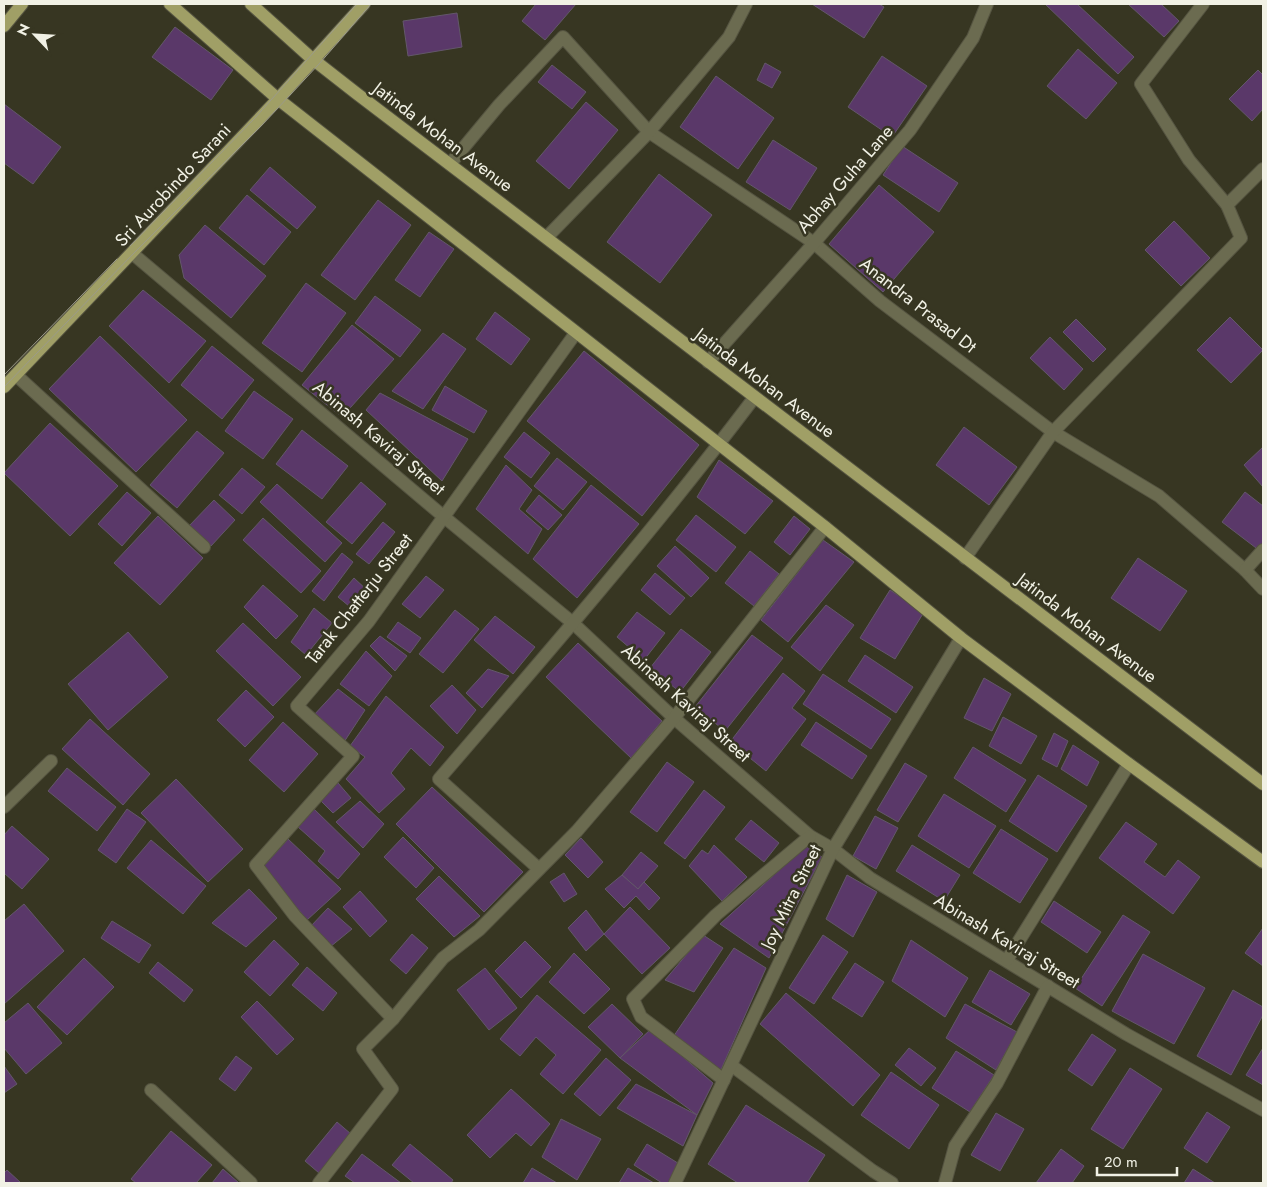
<svg xmlns="http://www.w3.org/2000/svg" width="1267" height="1187" font-family="Jost,sans-serif">
<rect width="100%" height="100%" fill="#373622"/>
<g fill="#5a3869" stroke="#63576a">
<polygon points="536,4 576,4 545,40 522,21"/>
<polygon points="812,4 879,4 884,7 864,38"/>
<polygon points="1045,4 1077,4 1134,57 1118,74"/>
<polygon points="1128,4 1161,4 1179,21 1164,37"/>
<polygon points="457,13 462,47 408,56 403,21"/>
<polygon points="175,27 233,70 211,100 152,57"/>
<polygon points="1078,49 1117,83 1086,119 1047,86"/>
<polygon points="882,56 927,86 892,137 848,107"/>
<polygon points="765,63 781,72 772,88 757,80"/>
<polygon points="552,65 586,92 572,109 538,82"/>
<polygon points="1258,70 1263,75 1263,109 1252,121 1229,99"/>
<polygon points="716,76 774,118 738,169 680,127"/>
<polygon points="586,102 618,130 569,189 536,161"/>
<polygon points="4,104 61,147 33,184 4,163"/>
<polygon points="773,140 817,168 790,210 746,182"/>
<polygon points="902,146 958,183 939,212 883,175"/>
<polygon points="270,167 316,207 297,229 250,190"/>
<polygon points="659,174 712,215 660,283 607,242"/>
<polygon points="879,185 934,232 883,292 829,244"/>
<polygon points="247,195 291,232 264,265 219,228"/>
<polygon points="378,200 411,225 355,300 321,275"/>
<polygon points="1174,221 1210,258 1181,286 1145,250"/>
<polygon points="205,225 266,276 231,318 184,278 179,255"/>
<polygon points="429,232 454,249 420,297 395,280"/>
<polygon points="306,283 346,313 302,372 262,343"/>
<polygon points="143,290 206,341 169,383 109,326"/>
<polygon points="375,296 421,330 400,357 355,323"/>
<polygon points="495,312 530,339 511,365 476,339"/>
<polygon points="1230,317 1263,350 1231,383 1197,350"/>
<polygon points="1076,319 1106,349 1093,362 1063,332"/>
<polygon points="352,325 394,359 342,417 302,385"/>
<polygon points="443,333 466,349 423,409 392,391"/>
<polygon points="100,336 187,420 136,472 49,389"/>
<polygon points="1050,337 1083,369 1064,390 1030,358"/>
<polygon points="212,346 254,380 222,419 181,385"/>
<polygon points="584,351 699,445 642,516 527,421"/>
<polygon points="445,386 487,411 474,433 432,410"/>
<polygon points="254,391 293,419 263,459 225,431"/>
<polygon points="380,393 468,439 442,481 366,410"/>
<polygon points="50,423 118,486 70,536 4,473"/>
<polygon points="964,427 1017,467 989,505 936,465"/>
<polygon points="302,430 348,466 322,499 276,464"/>
<polygon points="197,431 224,453 177,508 150,485"/>
<polygon points="524,432 550,453 531,478 504,457"/>
<polygon points="1263,447 1263,487 1244,465"/>
<polygon points="557,458 587,482 563,510 534,486"/>
<polygon points="719,460 773,501 745,534 697,497"/>
<polygon points="506,465 532,490 519,509 542,529 528,554 476,509"/>
<polygon points="242,468 265,487 242,514 219,495"/>
<polygon points="361,482 386,504 352,544 326,522"/>
<polygon points="277,484 342,543 325,562 260,502"/>
<polygon points="591,485 639,524 577,598 533,559"/>
<polygon points="127,492 151,513 122,546 98,524"/>
<polygon points="1245,492 1263,506 1263,546 1260,551 1222,522"/>
<polygon points="539,495 562,515 548,530 526,511"/>
<polygon points="214,500 235,520 211,546 189,526"/>
<polygon points="696,515 736,547 716,572 676,540"/>
<polygon points="158,516 203,558 160,605 114,563"/>
<polygon points="794,516 810,529 790,555 774,542"/>
<polygon points="263,518 321,571 301,593 243,540"/>
<polygon points="383,522 395,532 369,564 356,554"/>
<polygon points="823,540 854,562 788,642 761,620"/>
<polygon points="675,546 709,578 691,597 657,566"/>
<polygon points="750,551 779,574 754,606 725,583"/>
<polygon points="342,553 353,562 324,601 312,591"/>
<polygon points="1138,558 1187,591 1160,631 1111,598"/>
<polygon points="655,573 685,598 670,615 641,590"/>
<polygon points="426,576 444,590 420,618 402,604"/>
<polygon points="354,578 369,592 355,611 338,597"/>
<polygon points="263,585 298,616 276,639 244,607"/>
<polygon points="890,590 924,612 895,659 860,638"/>
<polygon points="826,605 854,625 820,671 791,647"/>
<polygon points="314,608 332,623 306,655 291,642"/>
<polygon points="455,610 479,629 443,673 419,654"/>
<polygon points="637,612 665,633 644,660 617,637"/>
<polygon points="495,616 535,647 513,674 474,640"/>
<polygon points="398,622 421,638 410,653 387,637"/>
<polygon points="243,623 301,677 273,706 216,651"/>
<polygon points="681,629 711,652 680,692 650,668"/>
<polygon points="128,632 168,677 108,730 68,684"/>
<polygon points="752,635 783,658 725,731 695,707"/>
<polygon points="380,636 407,656 395,671 370,646"/>
<polygon points="578,643 662,721 631,758 546,677"/>
<polygon points="366,651 392,676 369,706 340,684"/>
<polygon points="865,655 913,687 896,713 848,681"/>
<polygon points="488,669 509,676 482,708 466,693"/>
<polygon points="783,673 805,691 792,708 806,719 766,771 730,742"/>
<polygon points="823,674 891,719 871,749 803,704"/>
<polygon points="984,678 1011,694 992,731 964,718"/>
<polygon points="452,685 476,710 457,734 430,706"/>
<polygon points="338,689 365,710 344,742 313,716"/>
<polygon points="246,690 274,717 245,747 217,720"/>
<polygon points="386,696 444,747 430,766 411,748 391,773 405,789 379,813 346,779 365,757 350,746"/>
<polygon points="1003,717 1037,736 1021,764 989,746"/>
<polygon points="90,719 150,774 123,805 62,749"/>
<polygon points="283,722 318,754 284,792 249,760"/>
<polygon points="816,722 867,756 852,779 801,745"/>
<polygon points="1054,733 1068,741 1057,767 1042,759"/>
<polygon points="1073,745 1099,762 1087,786 1061,769"/>
<polygon points="973,747 1026,780 1006,812 954,778"/>
<polygon points="667,762 694,782 657,832 630,812"/>
<polygon points="905,763 927,776 898,822 877,810"/>
<polygon points="67,768 116,807 97,831 48,791"/>
<polygon points="1038,775 1087,806 1057,852 1009,821"/>
<polygon points="176,779 243,849 208,882 141,813"/>
<polygon points="338,783 351,798 333,813 321,801"/>
<polygon points="432,787 523,872 484,912 396,824"/>
<polygon points="704,790 725,807 685,859 664,843"/>
<polygon points="944,794 996,826 969,868 918,836"/>
<polygon points="360,801 384,824 363,848 336,822"/>
<polygon points="313,808 360,854 338,879 318,861 325,851 298,827"/>
<polygon points="127,809 146,822 116,863 98,850"/>
<polygon points="875,816 898,828 876,869 853,856"/>
<polygon points="751,820 779,843 764,862 735,839"/>
<polygon points="1126,822 1157,844 1144,862 1165,877 1178,860 1200,877 1173,914 1099,858"/>
<polygon points="12,826 49,859 22,889 4,873 4,835"/>
<polygon points="1001,829 1048,859 1020,903 973,873"/>
<polygon points="403,837 434,868 416,888 384,857"/>
<polygon points="581,838 603,862 588,878 565,855"/>
<polygon points="288,839 341,889 307,920 263,867"/>
<polygon points="151,840 206,886 183,914 127,868"/>
<polygon points="714,845 747,877 722,901 689,866 702,850 708,854"/>
<polygon points="912,845 960,875 944,901 896,871"/>
<polygon points="806,846 822,857 769,958 720,924"/>
<polygon points="641,852 658,866 638,889 622,875"/>
<polygon points="564,873 577,894 564,902 550,882"/>
<polygon points="622,875 638,889 644,882 660,898 649,910 636,896 624,908 605,889"/>
<polygon points="847,875 877,892 853,937 826,919"/>
<polygon points="439,876 480,916 454,937 416,899"/>
<polygon points="249,889 277,918 246,947 212,923"/>
<polygon points="360,891 387,921 370,937 343,907"/>
<polygon points="1054,901 1101,932 1087,953 1041,922"/>
<polygon points="24,904 64,951 4,1004 4,921"/>
<polygon points="630,907 670,948 642,974 604,934"/>
<polygon points="328,908 352,929 330,947 311,926"/>
<polygon points="586,910 604,934 586,951 568,928"/>
<polygon points="1123,915 1150,932 1102,1006 1075,988"/>
<polygon points="112,921 151,945 139,963 101,938"/>
<polygon points="1263,928 1263,966 1245,953"/>
<polygon points="412,934 428,948 406,974 390,960"/>
<polygon points="703,935 723,948 694,992 665,980"/>
<polygon points="823,935 848,952 814,1004 789,988"/>
<polygon points="274,940 299,964 270,996 244,972"/>
<polygon points="911,940 968,978 945,1017 892,981"/>
<polygon points="525,941 551,967 521,998 495,971"/>
<polygon points="734,948 766,968 720,1072 671,1040"/>
<polygon points="574,953 610,989 584,1014 549,982"/>
<polygon points="1143,954 1205,988 1174,1044 1112,1011"/>
<polygon points="84,958 114,987 67,1035 37,1007"/>
<polygon points="158,962 193,990 184,1002 149,973"/>
<polygon points="855,963 884,982 862,1017 832,998"/>
<polygon points="307,967 337,993 323,1011 292,985"/>
<polygon points="485,968 517,1008 489,1030 457,990"/>
<polygon points="990,970 1030,994 1011,1025 972,1002"/>
<polygon points="1233,990 1263,1007 1263,1015 1231,1075 1197,1056"/>
<polygon points="786,993 880,1075 853,1106 760,1024"/>
<polygon points="537,995 601,1050 563,1094 540,1074 556,1055 536,1037 520,1056 500,1039"/>
<polygon points="257,1001 294,1039 277,1055 241,1017"/>
<polygon points="28,1003 62,1043 26,1074 4,1048 4,1023"/>
<polygon points="612,1004 643,1034 620,1058 588,1027"/>
<polygon points="965,1004 1017,1032 996,1070 946,1038"/>
<polygon points="651,1029 713,1083 697,1115 620,1058"/>
<polygon points="1092,1034 1116,1050 1092,1086 1068,1070"/>
<polygon points="909,1048 936,1068 921,1086 895,1065"/>
<polygon points="1263,1048 1263,1085 1246,1075"/>
<polygon points="956,1051 994,1075 970,1112 932,1088"/>
<polygon points="236,1056 252,1068 235,1091 219,1079"/>
<polygon points="606,1058 631,1080 600,1116 574,1094"/>
<polygon points="4,1066 17,1084 4,1093"/>
<polygon points="1130,1068 1162,1089 1123,1149 1091,1129"/>
<polygon points="891,1072 939,1105 909,1149 861,1115"/>
<polygon points="636,1084 697,1115 683,1146 617,1108"/>
<polygon points="511,1089 550,1124 531,1146 516,1133 490,1158 467,1135"/>
<polygon points="746,1105 825,1155 807,1183 738,1183 708,1164"/>
<polygon points="1207,1112 1230,1127 1207,1163 1184,1148"/>
<polygon points="996,1113 1024,1129 1000,1171 971,1155"/>
<polygon points="561,1119 601,1139 577,1180 542,1157"/>
<polygon points="337,1122 351,1134 319,1173 305,1161"/>
<polygon points="171,1131 212,1165 196,1183 136,1183 131,1179"/>
<polygon points="410,1144 453,1180 451,1183 414,1183 392,1165"/>
<polygon points="647,1144 681,1165 670,1183 662,1183 634,1165"/>
<polygon points="1061,1149 1084,1166 1072,1183 1036,1183"/>
<polygon points="362,1154 401,1183 355,1183 345,1176"/>
<polygon points="532,1168 557,1183 523,1183"/>
<polygon points="628,1168 654,1183 619,1183"/>
<polygon points="223,1169 239,1183 212,1183"/>
<polygon points="1193,1169 1215,1183 1184,1183"/>
<polygon points="7,1170 21,1183 4,1183 4,1173"/>
</g>
<g fill="none" stroke-linecap="round" stroke-linejoin="round">
<defs>
<g id="minor">
<polyline points="450,164 499,105 563,37 649,132 814,243 880,301 1053,432 1159,496 1245,570 1263,589"/>
<polyline points="1227,205 1263,169"/>
<polyline points="547,237 649,132 729,37 746,4"/>
<polyline points="133,254 443,516 574,624 674,718 810,836 833,849 870,878 1126,1034 1263,1110"/>
<polyline points="708,362 814,243 910,130 973,38 987,4"/>
<polyline points="16,375 204,547"/>
<polyline points="965,558 1053,432 1241,238 1227,205 1189,160 1141,84 1203,4"/>
<polyline points="1245,570 1263,550"/>
<polyline points="4,807 51,761"/>
<path d="M539,869l-100,-90c108,-125 216,-250 315,-381"/>
<polyline points="1007,960 1129,764"/>
<polyline points="393,1019 295,916 256,865 353,756 297,706 369,621 575,334"/>
<polyline points="731,1065 873,1171 892,1183"/>
<polyline points="724,1080 641,1017 633,999 716,915 810,836"/>
<polyline points="151,1090 251,1183"/>
<polyline points="319,1183 392,1089 363,1049 393,1019 443,958 479,930 577,831 674,718 825,527"/>
<polyline points="675,1183 833,849 961,638"/>
<polyline points="945,1183 955,1146 997,1083 1048,986"/>
</g>
<g id="major">
<polyline points="170,4 278,99 825,527 961,638 1129,764 1263,862"/>
<polyline points="251,4 310,57 356,93 1263,784"/>
<polyline points="4,26 22,4"/>
<polyline points="4,387 278,99 364,4"/>
</g>
</defs>
<use href="#minor" stroke="#555441" stroke-width="14"/>
<use href="#major" stroke="#555441" stroke-width="14"/>
<use href="#minor" stroke="#6b6b50" stroke-width="12"/>
<use href="#major" stroke="#a09f66" stroke-width="12"/>
<g stroke="#9b9a8b" stroke-width="1">
<polyline points="130,246 254,119 357,4"/>
<polyline points="4,375 117,259"/>
<polyline points="4,387 133,254 262,125 319,64 371,4"/>
</g>
</g>
<g text-anchor="middle" stroke-width="5" stroke-linejoin="round" paint-order="stroke">
<g font-size="18" fill="#f1f1e5" stroke="#373622">
<text transform="translate(443 137) rotate(37)" y="6">Jatinda Mohan Avenue</text>
<text transform="translate(845 179) rotate(-49)" y="6">Abhay Guha Lane</text>
<text transform="translate(173 185) rotate(-47)" y="6">Sri Aurobindo Sarani</text>
<text transform="translate(918 305) rotate(38)" y="6">Anandra Prasad Dt</text>
<text transform="translate(765 383) rotate(37)" y="6">Jatinda Mohan Avenue</text>
<text transform="translate(379 438) rotate(40)" y="6">Abinash Kaviraj Street</text>
<text transform="translate(359 599) rotate(-52)" y="6">Tarak Chatterju Street</text>
<text transform="translate(1087 628) rotate(37)" y="6">Jatinda Mohan Avenue</text>
<text transform="translate(686 703) rotate(42)" y="6">Abinash Kaviraj Street</text>
<text transform="translate(791 897) rotate(-64)" y="6">Joy Mitra Street</text>
<text transform="translate(1007 941) rotate(31)" y="6">Abinash Kaviraj Street</text>
</g>
</g>
<rect width="1267" height="1187" fill="none" stroke="#f1f1e5" stroke-width="10"/>
<g transform="translate(35 35) rotate(295)" stroke="#373622" stroke-width="4" paint-order="stroke">
<path d="M0-4L9 19L0 12L-9 19Z" fill="#f1f1e5"/>
<text y="-8" font-size="14" font-weight="bold" text-anchor="middle" fill="#f1f1e5">N</text>
</g>
<path d="M1097 1167v8h80v-8" fill="none" stroke="#f1f1e5" stroke-width="2.5"/>
<text x="1104" y="1167" font-size="15" fill="#f1f1e5" stroke="#373622" stroke-width="4" paint-order="stroke">20 m</text>
</svg>
